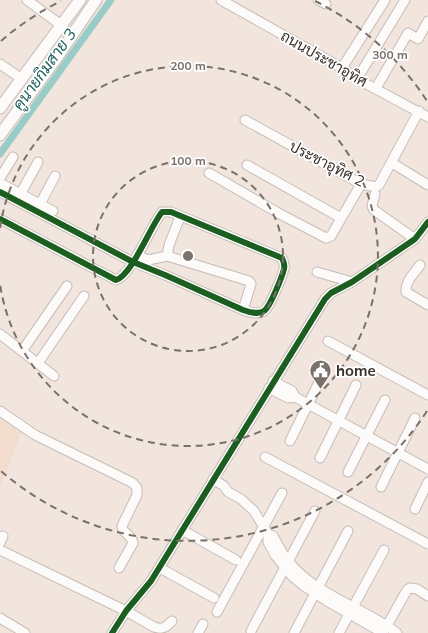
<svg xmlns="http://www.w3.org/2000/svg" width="428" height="633" font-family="Mulish,Sarabun,sans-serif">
<rect width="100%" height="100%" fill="#f1e5dd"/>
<polygon fill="#f2ddcf" points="0,417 21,433 0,487"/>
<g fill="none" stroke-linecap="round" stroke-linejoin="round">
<polyline stroke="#99ccc7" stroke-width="7" points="0,154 111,0"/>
<defs>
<g id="minor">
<polyline points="27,0 61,25"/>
<polyline points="221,0 342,68 357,79 428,117"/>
<polyline points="318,0 326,4"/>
<polyline points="0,64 22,79"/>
<polyline points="342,68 385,0"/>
<polyline points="357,79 405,0"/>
<polyline points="376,88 408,33 418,39 428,21"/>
<polyline points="245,120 361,184 376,187 379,185 419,111"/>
<polyline points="392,163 428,185"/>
<polyline points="247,165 341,218"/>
<polyline points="209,173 280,214 326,238 331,236 361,184"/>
<polyline points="0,178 13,157"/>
<polyline points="0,183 53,211"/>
<path d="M0,192l133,70 32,13 78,35c6,2 15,5 21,1 6,-4 18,-34 20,-42 1,-4 0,-7 -2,-11l-111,-46h-9c-12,15 -30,63 -46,68l-116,-61"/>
<polyline points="21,193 38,162"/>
<polyline points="375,194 372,206 374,210 415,239"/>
<polyline points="40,204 55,176"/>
<polyline points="137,255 148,260 167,256 249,281 251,284 243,310"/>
<polyline points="167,256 169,245 180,217"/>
<path d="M420,265c-5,8 -15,16 -14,27l22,13"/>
<polyline points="317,272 352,282"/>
<polyline points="0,334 54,376"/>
<polyline points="328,341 428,395"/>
<polyline points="22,351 67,286"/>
<polyline points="38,363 84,296"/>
<polyline points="273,381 292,391 295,397 428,469"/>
<polyline points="269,388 288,398 295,397"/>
<polyline points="0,411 35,435 133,483 137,488 137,495 122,526 123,530 131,538 133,543 119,568"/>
<polyline points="290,441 326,368"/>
<polyline points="265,457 428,544"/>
<polyline points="320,458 356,385"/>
<polyline points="348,472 385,400"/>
<polyline points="213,479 224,486 228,492 241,499 254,511 268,534 268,542 275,555 291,575 304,586 327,601 383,633"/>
<polyline points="381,487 415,418"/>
<polyline points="415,509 428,482"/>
<polyline points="182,530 236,560"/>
<path d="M268,534l5,2c5,9 9,18 16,26 28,34 74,45 108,71"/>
<polyline points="0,543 3,536"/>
<path d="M0,550l126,61 28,16c9,3 12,0 18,-6"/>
<polyline points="160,568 214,598"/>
<polyline points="217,612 282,493"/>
<polyline points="0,618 25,633"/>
<polyline points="251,631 315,511"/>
<polyline points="384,631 407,590 410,588 417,589 428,596"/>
<polyline points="112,633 126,611 151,581 325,299 331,293 352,282 415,239 428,222"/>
<polyline points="198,633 203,624"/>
<polyline points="294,633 348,531"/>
<polyline points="339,633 384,550"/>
</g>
<g id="major">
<polyline points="0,108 80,0"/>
<polyline points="0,135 60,53 96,0"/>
</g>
</defs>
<use href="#minor" stroke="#c6bdb7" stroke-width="11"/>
<use href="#major" stroke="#c6bdb7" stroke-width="13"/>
<use href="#minor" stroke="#fdfbfa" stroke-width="9"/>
<use href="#major" stroke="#fdfbfa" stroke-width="11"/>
<defs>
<g id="cycleway">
<path d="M0,192l133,70 32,13 78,35c6,2 15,5 21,1 6,-4 18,-34 20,-42 1,-4 0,-7 -2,-11l-111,-46h-9c-12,15 -30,63 -46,68l-116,-61"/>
<polyline points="112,633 126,611 151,581 325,299 331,293 352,282 415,239 428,222"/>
</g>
</defs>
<use href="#cycleway" stroke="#fff" stroke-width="8"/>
<use href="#cycleway" stroke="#1b5e20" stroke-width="6"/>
</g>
<g fill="none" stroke="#7a716a" stroke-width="2" stroke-dasharray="7 5">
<circle cx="188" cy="256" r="95"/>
<path d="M0 228A190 190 0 1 1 0 284"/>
<path d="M427 411A285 285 0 0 1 1 471M1 41A285 285 0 0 1 61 1M315 1A285 285 0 0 1 427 101"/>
</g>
<defs>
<symbol id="civic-pin" viewBox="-11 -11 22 30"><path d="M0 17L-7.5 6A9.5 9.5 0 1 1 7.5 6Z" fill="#7a716a" stroke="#fff"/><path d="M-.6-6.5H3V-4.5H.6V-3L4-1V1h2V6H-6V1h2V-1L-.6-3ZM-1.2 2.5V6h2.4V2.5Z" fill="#fff"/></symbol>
</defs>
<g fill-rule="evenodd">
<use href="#civic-pin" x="308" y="358" width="25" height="34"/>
</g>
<g text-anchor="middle" stroke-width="3.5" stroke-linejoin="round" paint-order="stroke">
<g font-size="15" fill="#3a322c" stroke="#fff">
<text transform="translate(324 59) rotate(30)" y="5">ถนนประชาอุทิศ</text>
<text transform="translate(327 164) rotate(27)" y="5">ประชาอุทิศ 2</text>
</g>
<g font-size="15" font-weight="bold" fill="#3a322c" stroke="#fff" text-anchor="start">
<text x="336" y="376">home</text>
</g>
<g font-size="16" font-style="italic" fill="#20615f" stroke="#fff">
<text transform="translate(44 69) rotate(-54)" y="6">คูนายกิมสาย 3</text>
</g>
</g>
<circle cx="188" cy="256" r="6" fill="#7a716a" stroke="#fff" stroke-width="2"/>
<g font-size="12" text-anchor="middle" font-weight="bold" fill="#7a716a" stroke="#fff" stroke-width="3.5" stroke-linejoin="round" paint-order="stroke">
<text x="390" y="59">300 m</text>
<text x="188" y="70">200 m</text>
<text x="188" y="165">100 m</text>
</g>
</svg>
